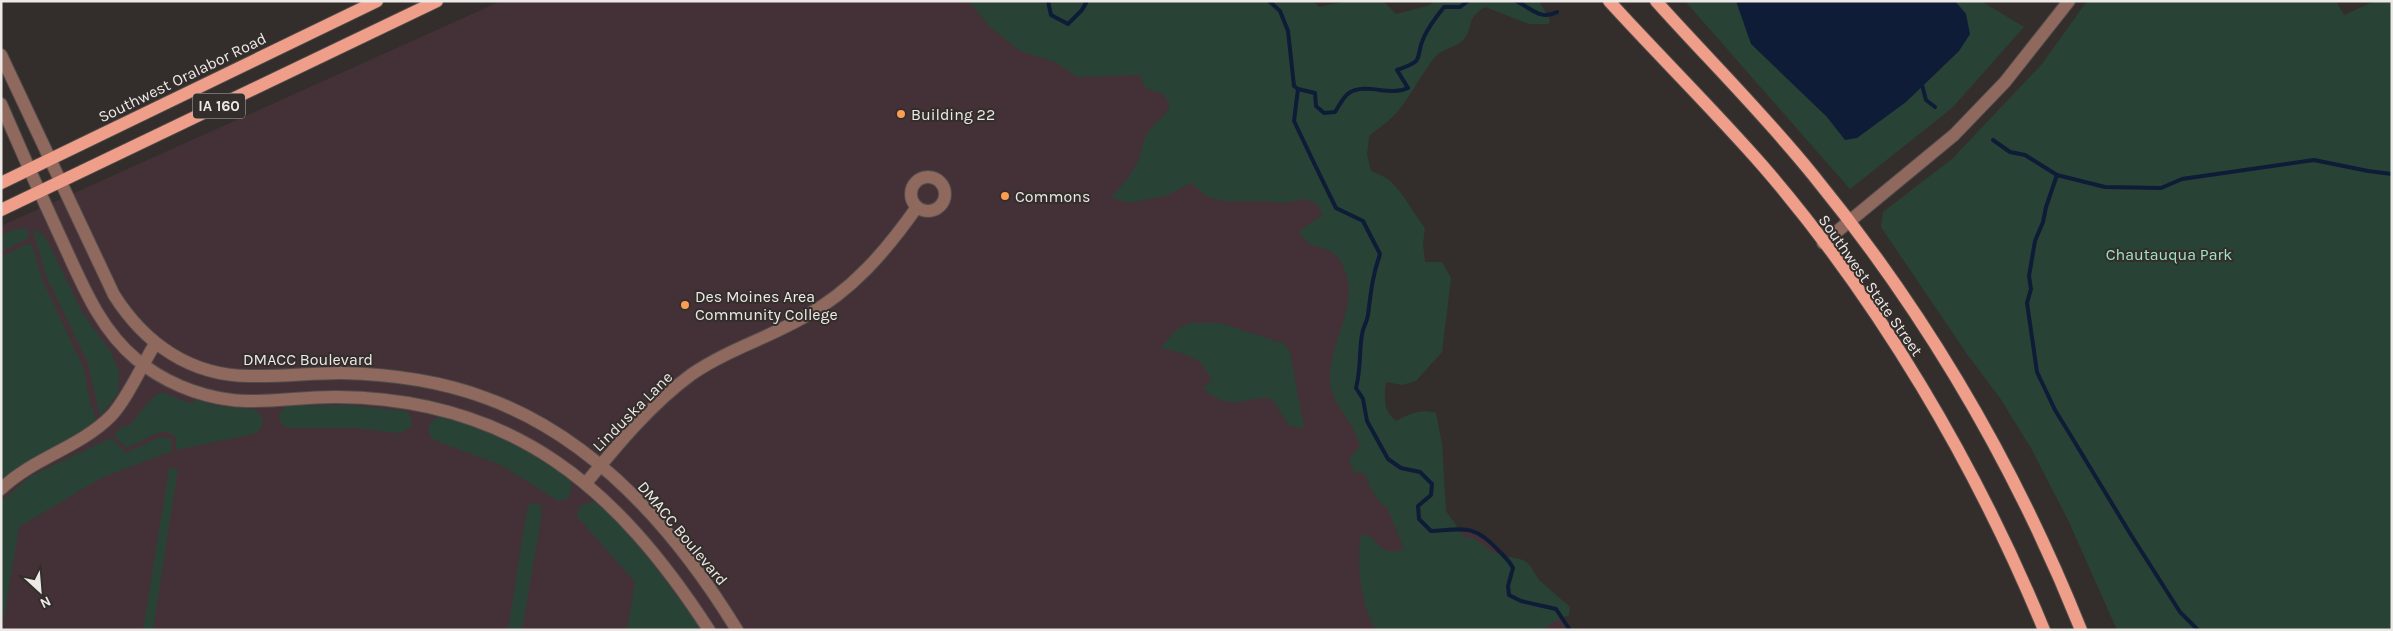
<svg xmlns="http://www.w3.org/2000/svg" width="2393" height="631" font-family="Karla,sans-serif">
<rect width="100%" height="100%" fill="#332e2c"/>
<polygon fill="#443138" points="501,1 1048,1 1363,221 1361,371 1450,530 1472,529 1487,537 1556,609 1570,630 1,630 1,226"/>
<g fill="#284335">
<path d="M969,1h344l6,6 30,-6h34l13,13 31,-8 10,-5h102l11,19 -1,4h-20l-44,-17c-21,13 -10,20 -22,33 -7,8 -21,8 -29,18 -13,17 -23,37 -36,53 -8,10 -20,17 -29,25l-2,18 4,17c6,3 13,5 18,9 15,13 24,33 36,48l-2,16 2,18h17l9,16 -9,74 -26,29 -14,4 -16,-3c-2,16 -3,29 10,39 13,-7 25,-13 40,-8l6,31 4,67 19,27h8l21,15 29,7 6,4 10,16 31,27 -1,8 -20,9 -4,6h-169c-15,-24 -20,-67 -15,-95h7c15,12 15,21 36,14l-17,-42 -7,-4 -10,-16 -3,-10 -5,-4 -8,-1 -5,-13 11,-13c-3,-8 -6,-17 -11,-24 -8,-14 -18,-24 -19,-41 -2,-39 33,-78 12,-117 -9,-17 -19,-14 -34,-21 -4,-3 -7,-8 -9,-12l24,-16 -6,-11 -12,-5 -23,4 -17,-2h-44l-16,-6 -14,-12 -23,12 -39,8 -18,-6c10,-10 20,-21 26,-34 5,-11 5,-24 13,-33 7,-9 15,-14 20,-24l-6,-12 -19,-6 -5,-13 -62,2 -23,-15 -35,-11 -30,-24z"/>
<polygon points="1685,1 1981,1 2024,27 1952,108 1850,189"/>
<polygon points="2087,1 2336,1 2344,15 2375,1 2392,1 2392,630 2117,630 2069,522 2031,448 2000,398 1967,354 1881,227 1883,212 1952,159 2042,64"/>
<polygon points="16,229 28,229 29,235 26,237 27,239 1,252 1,235"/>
<polygon points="33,230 42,234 49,244 83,314 110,351 119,371 118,393 100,416 88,363 46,276"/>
<path d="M28,244l4,1 11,37 41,87 6,34 7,18c-32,22 -66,37 -96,62v-226z"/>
<path d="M1191,323h29l65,21 5,8 14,76 -15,-2 -15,-24 -6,-5c-29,3 -39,14 -65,-9l9,-8 -12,-19 -21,-9 -18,-4 16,-19z"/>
<path d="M161,392l31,12 3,-4 22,6 36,3 8,6c3,8 1,16 -8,19l-77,16v-12c-14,-18 -36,9 -51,9l-11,-12 10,-10 4,2 25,-30z"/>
<polygon points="345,405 406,411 411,417 411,427 400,433 354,428 289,428 283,426 279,418 281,411 287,406"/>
<path d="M438,417c23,0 118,43 131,62 5,8 2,16 -4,21h-8l-56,-35 -67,-25c-8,-7 -7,-18 4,-23z"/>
<polygon points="160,437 171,438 172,451 103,477 19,527 4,618 1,618 2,501 31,476 111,438 126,453"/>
<polygon points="169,468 178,469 153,630 143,630"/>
<path d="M592,502c21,4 95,106 109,128h-74l8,-48 -58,-66 3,-10z"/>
<polygon points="537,503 541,507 542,513 522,630 508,630 527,509 530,504"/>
</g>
<polygon fill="#0e1c38" points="1736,1 1955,1 1966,14 1970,34 1959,51 1906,102 1857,138 1845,140 1827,117 1751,44"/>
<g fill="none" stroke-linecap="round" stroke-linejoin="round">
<g stroke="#0e1c38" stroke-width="4">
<polyline points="1048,1 1051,15 1068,24 1082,10 1087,1"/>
<path d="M1269,1l11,10 8,20 6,55 4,3 17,4 1,13 8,7 11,-1c4,-6 8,-15 14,-19 17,-11 41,4 59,-5l-11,-18c31,-11 16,-10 27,-33 5,-11 12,-20 20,-30h16l8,-6"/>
<path d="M1516,1c15,7 25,20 41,11"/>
<polyline points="1922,85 1926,100 1935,107"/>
<path d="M1298,89l-4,32 20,42 22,45 27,13 17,33c-8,23 -9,38 -12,61 -1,7 -5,12 -6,19 -3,18 -1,36 -6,54l7,11 4,22 21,38 13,9 19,4 12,12 -1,11 -13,11 1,13 12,12c33,-2 43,-7 67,19 6,6 11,10 15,18l-5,18 1,9 12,6 35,8 14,21"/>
<polyline points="1993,140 2010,152 2025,155 2057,175 2105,187 2161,188 2182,179 2314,160 2368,171 2392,174"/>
<polyline points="2057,175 2046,207 2043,222 2035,241 2029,276 2031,289 2027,303 2037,372 2055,410 2071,436 2131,535 2180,612 2198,630"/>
</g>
<defs>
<g id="minor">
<path d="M1,55l113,240c31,49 77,81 136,81 31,1 61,-3 91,-3 48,1 100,8 145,25 110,40 191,134 251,232"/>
<path d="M1,104c20,47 41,94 63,141 19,41 36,84 72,114 26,22 61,37 96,41 35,4 71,-4 106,-3 176,2 279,91 371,233"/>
<circle cx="928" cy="194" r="17"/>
<polyline points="1823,243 1954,135 2005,82 2069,1"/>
<path d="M586,483c32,-39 65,-79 106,-109 35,-24 76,-36 112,-57 48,-26 82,-66 113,-110"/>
<path d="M1,489c32,-31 78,-41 110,-73 16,-17 31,-51 44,-72"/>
</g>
<g id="major">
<path d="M1609,1c50,55 104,108 153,164 117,135 214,300 282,465"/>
<path d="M1656,1c52,58 108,113 157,174 112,137 202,290 268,455"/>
<polyline points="1,183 377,1"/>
<polyline points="1,210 437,1"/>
</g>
</defs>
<use href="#minor" stroke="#514c4a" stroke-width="14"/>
<use href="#major" stroke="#514c4a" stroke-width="14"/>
<use href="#minor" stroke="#8f685e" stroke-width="12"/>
<use href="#major" stroke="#ef9e8a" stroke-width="12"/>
</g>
<g fill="#fb9e51" stroke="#332e2c" stroke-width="2">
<circle cx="901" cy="114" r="5"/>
<circle cx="1005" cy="196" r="5"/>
<circle cx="685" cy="305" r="5"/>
</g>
<g text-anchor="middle" stroke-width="4" stroke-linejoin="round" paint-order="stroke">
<rect fill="#332e2c" stroke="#b4b1af" stroke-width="1" x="193" y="93.5" width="52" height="25" rx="4"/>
<g font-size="15" font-weight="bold" fill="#ece9e7">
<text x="219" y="111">IA 160</text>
</g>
<g font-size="16" fill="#ece9e7" stroke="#332e2c">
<text transform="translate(182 77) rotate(-26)" y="6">Southwest Oralabor Road</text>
<text transform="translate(1871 285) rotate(55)" y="6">Southwest State Street</text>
<text x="308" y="365">DMACC Boulevard</text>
<text transform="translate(632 411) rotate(-45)" y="6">Linduska Lane</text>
<text transform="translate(683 533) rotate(50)" y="6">DMACC Boulevard</text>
</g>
<g font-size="16" fill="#ece9e7" stroke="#332e2c" text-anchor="start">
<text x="911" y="120">Building 22</text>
<text x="1015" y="202">Commons</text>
<text x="695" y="302">Des Moines Area<tspan x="695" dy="18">Community College</tspan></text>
</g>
<g font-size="16" fill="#9ee5bf" stroke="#332e2c">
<text x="2169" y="260">Chautauqua Park</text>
</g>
</g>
<rect width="2393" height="631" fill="none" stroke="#ece9e7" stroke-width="5"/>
<g transform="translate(40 591) rotate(154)" stroke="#332e2c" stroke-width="4" paint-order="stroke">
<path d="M0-4L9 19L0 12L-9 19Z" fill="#ece9e7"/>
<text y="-8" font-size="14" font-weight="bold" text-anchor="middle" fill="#ece9e7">N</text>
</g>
</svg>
